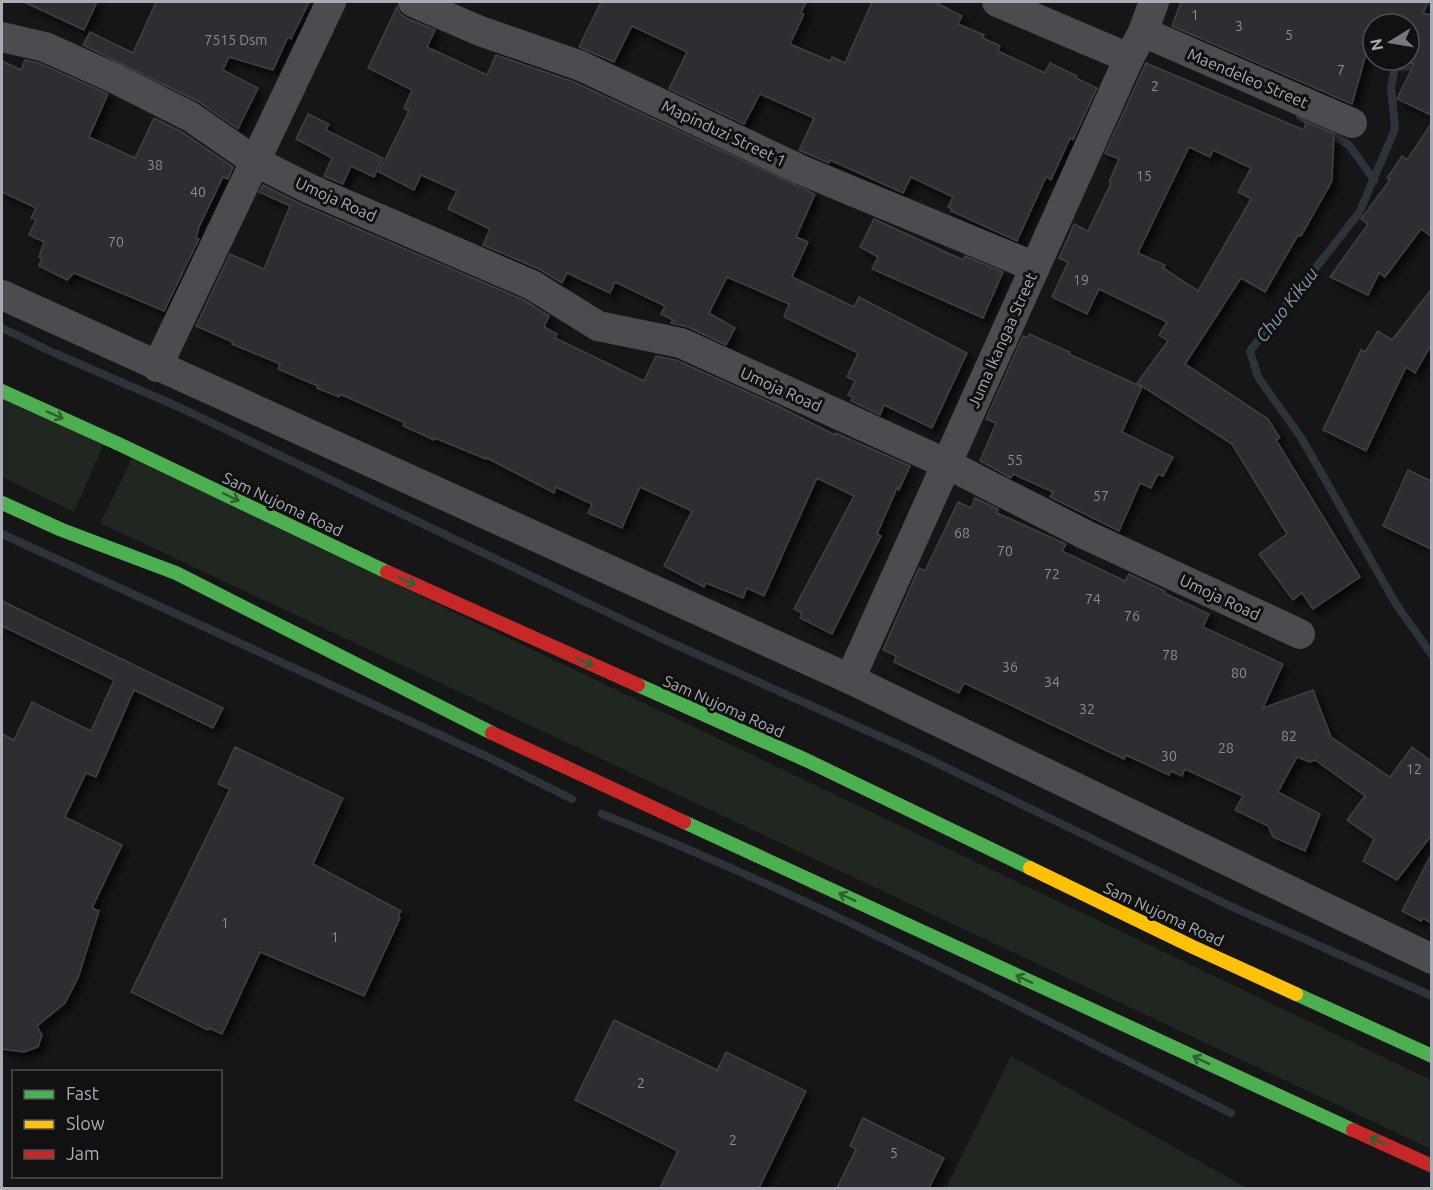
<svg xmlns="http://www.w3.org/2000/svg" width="1433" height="1190" font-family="Ubuntu,sans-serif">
<defs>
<filter id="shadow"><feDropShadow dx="5.5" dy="5.5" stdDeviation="3" flood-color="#0009"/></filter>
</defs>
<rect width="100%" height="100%" fill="#161617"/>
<g fill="#202721">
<polygon points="2,397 104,443 74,512 2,477"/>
<polygon points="132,458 1431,1080 1431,1149 100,523"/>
<polygon points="1011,1056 1247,1188 946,1188"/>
</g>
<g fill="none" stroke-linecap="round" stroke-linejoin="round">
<g stroke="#2c333a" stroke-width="8">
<polyline points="1432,66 1395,67 1391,87 1395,129 1359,213 1250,351 1258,377 1302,439 1396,604 1432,655"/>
<polyline points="1300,116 1349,145 1374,180"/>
<polyline points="2,328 52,352 181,408 665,640 908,749 1226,904 1432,996"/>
<polyline points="2,534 486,756 572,799"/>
<path d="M602,814c217,85 421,196 629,299"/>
</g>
</g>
<g fill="#2f2f30" stroke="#3f4043" stroke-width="1.5" fill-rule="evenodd" filter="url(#shadow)">
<polygon points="24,2 97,2 84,30"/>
<polygon points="156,2 309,2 291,39 288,37 273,70 229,57 223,70 258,88 238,129 199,102 83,45 90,32 133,53"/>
<polygon points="601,2 806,2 801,13 804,14 790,44 830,61 832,57 845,63 872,2 935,2 962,16 958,24 984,35 983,38 1000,46 998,51 1045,73 1050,63 1077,76 1076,78 1097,88 1073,140 1070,138 1051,180 1046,177 1017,241 951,211 952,209 948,207 953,197 911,177 903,193 830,160 829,163 799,150 814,118 760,94 744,124 669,89 687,52 632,26 614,62 579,47"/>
<polygon points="1181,2 1428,2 1423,14 1431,14 1431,115 1397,99 1414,64 1403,60 1409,60 1409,24 1373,24 1373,49 1368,47 1352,104 1172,26"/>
<polygon points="397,7 400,13 406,18 435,30 427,47 487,75 496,55 574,82 815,194 796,237 808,242 792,277 854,307 859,297 967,353 932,428 884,405 880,415 851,401 853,397 848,395 855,381 847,377 858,353 784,317 789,304 727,277 709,313 735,328 726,345 688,327 671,323 673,320 661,314 665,306 615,282 610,293 567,273 562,283 539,269 483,245 490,229 448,209 457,191 421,175 414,190 379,172 409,111 404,108 412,90 368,68"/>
<polygon points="25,60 39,63 108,94 89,137 135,158 154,118 182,132 233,167 228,179 223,177 199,227 196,238 199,239 164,311 74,273 67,280 39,266 42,258 39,257 44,242 29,235 36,220 31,218 36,208 2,192 2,61 21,70"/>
<path d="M1146,63l158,67 2,-8 28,12 -2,47 -31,55 -3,-1 -33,57 -24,-14 -56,86 83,55 12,19 -4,2 84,137 -47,32 -11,-16 -9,7 -34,-46 28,-20 -55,-90 -95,-61 31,-42 -9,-6 8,-13 -68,-33 -12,25 -35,-17 16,-35 -9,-4 15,-34 14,7 23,-48 -2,-1 10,-23 -14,-6zM1189,147l21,10 3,-7 38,18 -13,24 13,7 -53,92 -35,-23 2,-3 -27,-12z"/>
<polygon points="308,114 329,124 326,130 383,158 374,177 351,166 343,184 324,176 332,158 296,139"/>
<polygon points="1431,124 1431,236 1421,229 1385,277 1379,273 1368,295 1330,277 1368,224 1361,219 1390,180 1387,178 1402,156 1407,160"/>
<polygon points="263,185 303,205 524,300 549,316 544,327 557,334 555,338 644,381 656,356 676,360 778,406 835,435 836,433 910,466 899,490 897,488 877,534 881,536 832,634 800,618 802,613 794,609 854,496 817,478 764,596 747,588 743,598 706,583 704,587 664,566 692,511 640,487 622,528 588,513 592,504 556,487 554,493 487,458 486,459 435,438 434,440 403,426 405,423 340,394 339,397 317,388 318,386 278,369 280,364 232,344 233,342 196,326 230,254 264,269 290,206 259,192"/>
<polygon points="874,219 963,260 965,256 1003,272 983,318 872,269 878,257 860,247"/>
<polygon points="1431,290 1431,345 1415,373 1406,367 1366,451 1323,430 1361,350 1365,352 1378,331 1392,340"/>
<polygon points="1029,334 1070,352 1069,354 1142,387 1122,432 1173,457 1163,476 1158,474 1151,488 1140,483 1119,531 1050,497 1053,492 1013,474 1011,478 980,461 996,423 986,419 1023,336 1028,338"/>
<polygon points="1408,470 1431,481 1431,549 1383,526"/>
<polygon points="975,498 998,509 997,513 1066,544 1062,551 1125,581 1129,574 1165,591 1164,593 1209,614 1203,627 1283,664 1263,708 1313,690 1331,737 1390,777 1412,747 1431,761 1431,836 1397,880 1363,861 1374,839 1347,820 1365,796 1315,760 1310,762 1297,757 1278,792 1320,814 1305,851 1273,837 1268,826 1235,810 1243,796 1185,769 1182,776 1171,771 1169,775 1126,755 1124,759 964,683 959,693 894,662 896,656 883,650 919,568 925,571 958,502 971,508"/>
<polygon points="2,601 223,708 213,728 134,690 96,777 86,773 65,817 122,845 92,908 99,911 78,978 65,1003 37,1026 42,1035 38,1047 24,1052 2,1049 2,734 14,740 32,702 91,731 114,680 2,626"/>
<polygon points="235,747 343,798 313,864 401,911 398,916 400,918 364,996 260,952 222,1034 209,1028 208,1030 131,992 230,789 218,784"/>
<polygon points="1431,855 1431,923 1423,918 1421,921 1402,911"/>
<polygon points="614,1020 717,1070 726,1052 806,1091 759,1188 660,1188 678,1151 575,1100"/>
<polygon points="863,1118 944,1158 929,1188 837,1188 856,1149 850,1146"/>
</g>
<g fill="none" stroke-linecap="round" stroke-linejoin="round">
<g stroke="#4b4c4f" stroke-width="30">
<polyline points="413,2 480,31 581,66 799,169 1035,267"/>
<polyline points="997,2 1129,58"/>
<polyline points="1143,32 1352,123"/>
<polyline points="2,37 45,47 114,78 191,117 256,162 310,189 532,285 598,326 681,343 947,464 1086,535 1300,634"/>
<polyline points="2,295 850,679 1432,959"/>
<polyline points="157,367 331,2"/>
<polyline points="850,679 1129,58 1143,32 1154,2"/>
</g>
<g stroke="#4caf50" stroke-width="14">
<polyline points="2,391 121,445 387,572"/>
<polyline points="2,503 62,530 176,573 492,733"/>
<polyline points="638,685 806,760 1030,868"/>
<polyline points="684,822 1353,1130"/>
<polyline points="1296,994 1432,1056"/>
</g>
<polyline stroke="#ffc107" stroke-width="14" points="1030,868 1193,947 1296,994"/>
<g stroke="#c62828" stroke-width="14">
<polyline points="387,572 638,685"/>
<polyline points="492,733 684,822"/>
<polyline points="1353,1130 1432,1166"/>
</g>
</g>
<defs><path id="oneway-shaft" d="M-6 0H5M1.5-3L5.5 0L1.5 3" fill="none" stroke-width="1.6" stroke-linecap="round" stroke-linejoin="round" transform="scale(1.5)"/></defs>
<g stroke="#2e6031">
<use href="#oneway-shaft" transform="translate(55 415) rotate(24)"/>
<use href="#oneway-shaft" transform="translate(231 497) rotate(25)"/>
<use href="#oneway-shaft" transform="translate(407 581) rotate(25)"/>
<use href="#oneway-shaft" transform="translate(585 662) rotate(24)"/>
<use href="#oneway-shaft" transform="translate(847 897) rotate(-155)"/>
<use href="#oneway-shaft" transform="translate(1024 979) rotate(-155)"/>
<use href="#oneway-shaft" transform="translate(1201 1060) rotate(-155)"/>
<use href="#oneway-shaft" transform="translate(1378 1141) rotate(-155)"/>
</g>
<g text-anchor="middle" stroke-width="6" stroke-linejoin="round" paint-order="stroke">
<g font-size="14" fill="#8a8d95">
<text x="1195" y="20">1</text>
<text x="1239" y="31">3</text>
<text x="1289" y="40">5</text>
<text x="236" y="45">7515 Dsm</text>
<text x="1341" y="75">7</text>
<text x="1155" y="91">2</text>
<text x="155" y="170">38</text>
<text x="1144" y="181">15</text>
<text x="198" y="197">40</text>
<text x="116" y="247">70</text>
<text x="1081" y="285">19</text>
<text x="1015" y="465">55</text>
<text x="1101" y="501">57</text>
<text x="962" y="538">68</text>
<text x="1005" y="556">70</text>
<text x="1052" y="579">72</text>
<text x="1093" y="604">74</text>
<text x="1132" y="621">76</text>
<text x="1170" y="660">78</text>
<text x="1010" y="672">36</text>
<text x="1239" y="678">80</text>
<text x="1052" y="687">34</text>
<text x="1087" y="714">32</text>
<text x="1289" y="741">82</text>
<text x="1226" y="753">28</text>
<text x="1169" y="761">30</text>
<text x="1414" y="774">12</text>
<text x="225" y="928">1</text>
<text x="335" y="942">1</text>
<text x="641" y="1088">2</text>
<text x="733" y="1145">2</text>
<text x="894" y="1158">5</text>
</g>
<g font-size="16" fill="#a8acb7" stroke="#111112">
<text transform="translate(1248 78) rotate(23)" y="6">Maendeleo Street</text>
<text transform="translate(724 133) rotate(25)" y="6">Mapinduzi Street 1</text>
<text transform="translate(336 199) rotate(24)" y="6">Umoja Road</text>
<text transform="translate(1002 340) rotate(-66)" y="6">Juma Ikangaa Street</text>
<text transform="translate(781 389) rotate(24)" y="6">Umoja Road</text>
<text transform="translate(283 504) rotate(25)" y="6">Sam Nujoma Road</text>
<text transform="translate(1220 597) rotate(25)" y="6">Umoja Road</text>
<text transform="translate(724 706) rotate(24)" y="6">Sam Nujoma Road</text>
<text transform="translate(1164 914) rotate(25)" y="6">Sam Nujoma Road</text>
</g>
<g font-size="18" font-style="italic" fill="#8198b0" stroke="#111112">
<text transform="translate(1287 305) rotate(-52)" y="6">Chuo Kikuu</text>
</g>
</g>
<rect width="1433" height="1190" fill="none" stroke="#a8acb7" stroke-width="6"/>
<rect x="12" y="1070" width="210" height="108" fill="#111112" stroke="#4d4f54" stroke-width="1.5"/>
<rect x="24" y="1090" width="30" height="9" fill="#4caf50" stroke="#4d4f54" stroke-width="1.5"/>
<text x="66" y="1100" font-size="18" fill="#a8acb7">Fast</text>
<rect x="24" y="1120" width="30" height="9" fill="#ffc107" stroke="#4d4f54" stroke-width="1.5"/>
<text x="66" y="1130" font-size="18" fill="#a8acb7">Slow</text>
<rect x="24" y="1150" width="30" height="9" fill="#c62828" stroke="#4d4f54" stroke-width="1.5"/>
<text x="66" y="1160" font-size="18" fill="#a8acb7">Jam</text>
<g transform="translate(1391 42) rotate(259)"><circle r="28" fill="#111112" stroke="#4d4f54" stroke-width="1.5"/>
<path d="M0-4.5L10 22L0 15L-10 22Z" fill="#75787f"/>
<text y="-9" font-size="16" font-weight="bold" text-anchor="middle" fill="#a8acb7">N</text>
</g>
</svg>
